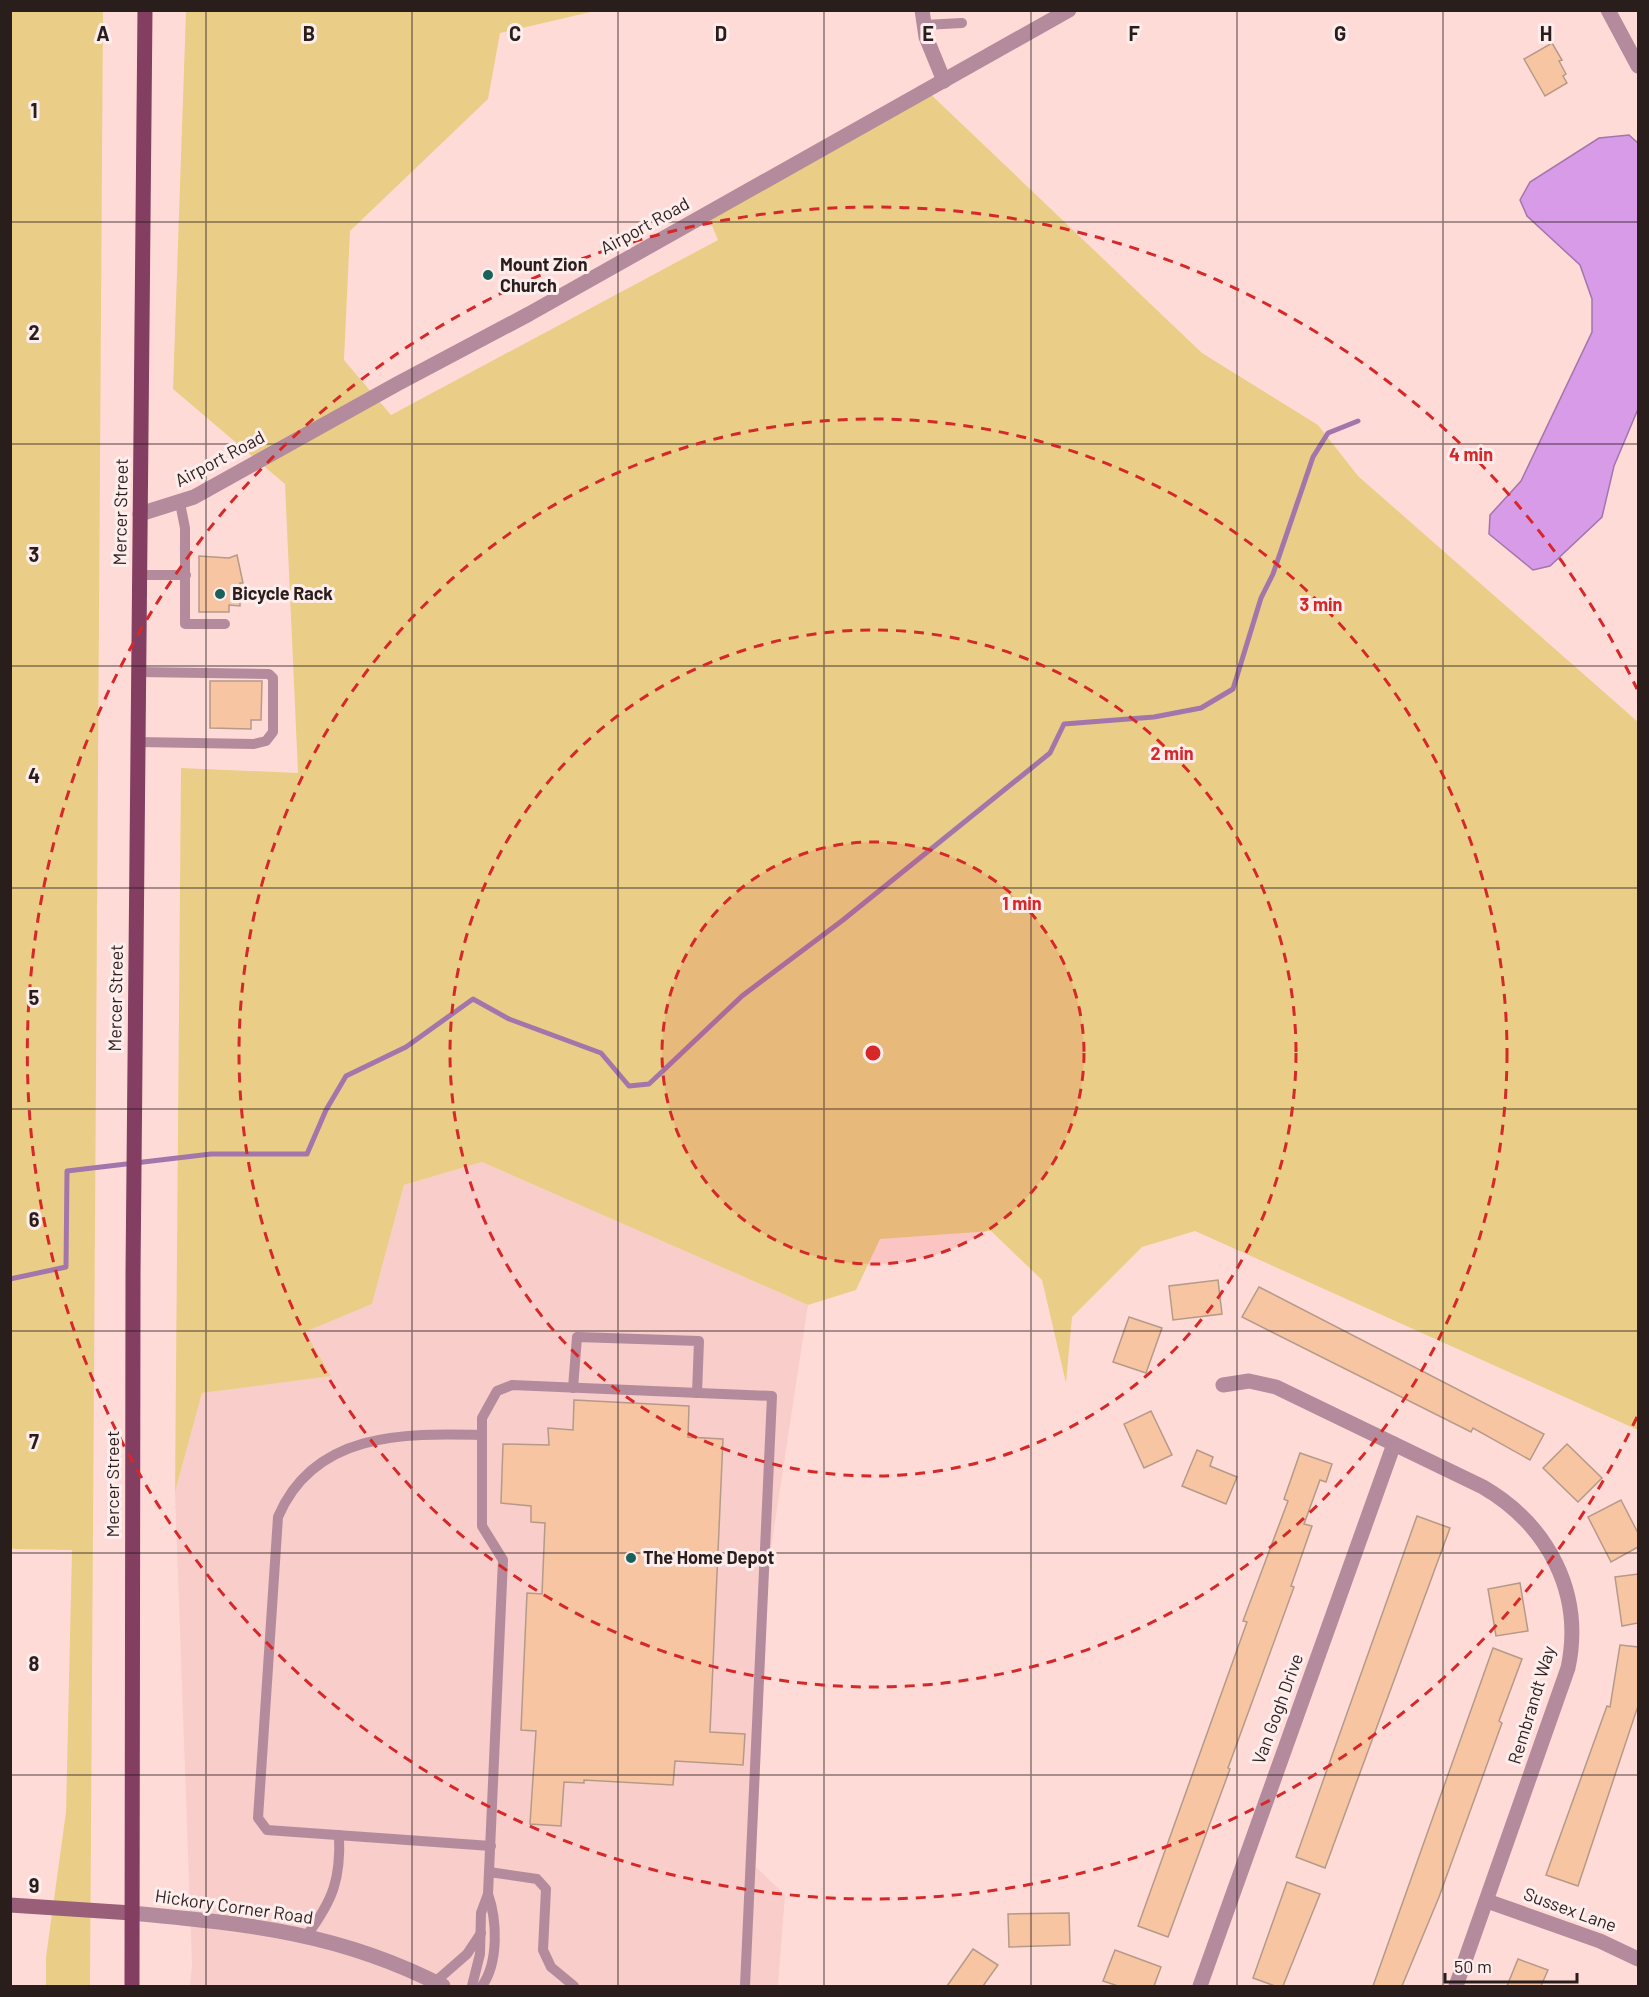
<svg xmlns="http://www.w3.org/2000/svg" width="1649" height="1997" font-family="Barlow,sans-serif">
<rect width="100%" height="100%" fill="#ffdbd8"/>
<polygon fill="#f9cdca" points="482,1162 808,1305 763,1601 756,1867 785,1895 778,1986 190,1986 192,1965 175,1492 202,1393 330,1376 305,1332 372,1304 404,1185"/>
<g fill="#eace88">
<polygon points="10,11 103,11 90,1986 46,1986 46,1957 66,1812 72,1550 13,1549 10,1545"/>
<polygon points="186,11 595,11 500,33 488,99 350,231 344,360 391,415 718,240 708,216 923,87 1202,353 1318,425 1358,476 1638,722 1638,1430 1195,1231 1142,1247 1072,1317 1066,1383 1042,1280 991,1231 880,1239 856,1290 808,1305 482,1162 404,1185 372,1304 305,1332 331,1376 202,1393 175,1492 181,768 298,773 285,484 173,389"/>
</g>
<polygon fill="#d79be8" stroke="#a376ab" stroke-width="1.5" points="1629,135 1638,143 1638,409 1614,466 1602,517 1550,566 1533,570 1489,534 1490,515 1521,481 1592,332 1592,299 1580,265 1527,216 1520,200 1530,182 1599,138"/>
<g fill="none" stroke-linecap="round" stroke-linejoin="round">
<polyline stroke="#a376ab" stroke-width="5" points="10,1279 66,1267 67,1171 211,1154 307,1154 326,1110 346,1076 406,1047 473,999 509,1019 601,1053 629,1086 649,1084 742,996 843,920 1050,753 1064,724 1154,717 1201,708 1233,689 1261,598 1273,574 1313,457 1328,433 1358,421"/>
</g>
<g fill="#f7c5a2" stroke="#b59a89" stroke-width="1.5">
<polygon points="1552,43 1562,60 1559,61 1566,74 1563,76 1567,83 1545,96 1524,59"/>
<polygon points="237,555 243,583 240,583 240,606 229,605 229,612 199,612 199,556 229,558"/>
<polygon points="210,681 262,681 261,720 251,720 251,729 210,728"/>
<polygon points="1218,1280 1222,1314 1173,1320 1169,1286"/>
<polygon points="1259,1287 1544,1434 1530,1460 1473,1428 1471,1432 1242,1317"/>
<polygon points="1129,1317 1162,1328 1146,1373 1113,1362"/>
<polygon points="574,1400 689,1406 688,1437 723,1439 710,1732 745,1734 743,1765 675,1761 673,1785 584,1780 584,1783 564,1782 561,1826 530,1824 536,1731 521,1730 527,1593 542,1594 545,1523 531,1522 531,1506 501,1503 503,1444 549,1445 548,1428 573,1430"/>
<polygon points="1151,1411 1172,1455 1144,1468 1124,1424"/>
<polygon points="1567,1444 1602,1478 1578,1502 1543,1468"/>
<polygon points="1197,1450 1213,1457 1210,1466 1237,1477 1226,1504 1182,1486"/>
<polygon points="1300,1453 1332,1464 1326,1482 1320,1480 1304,1524 1312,1526 1291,1586 1294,1587 1228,1768 1230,1769 1168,1937 1138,1926 1247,1622 1243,1621 1288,1501 1284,1499"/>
<polygon points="1621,1500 1638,1533 1638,1547 1611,1562 1588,1517"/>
<polygon points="1417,1516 1450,1528 1325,1868 1296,1857"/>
<polygon points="1638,1574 1638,1623 1622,1626 1615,1577"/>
<polygon points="1520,1583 1528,1631 1496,1636 1488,1589"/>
<polygon points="1620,1645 1638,1647 1638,1706 1578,1886 1546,1875 1607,1706 1610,1707"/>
<polygon points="1493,1648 1522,1659 1499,1721 1502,1723 1439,1897 1402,1986 1373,1986"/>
<polygon points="1287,1882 1320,1894 1283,1986 1275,1986 1253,1978"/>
<polygon points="1069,1913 1070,1945 1009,1947 1008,1914"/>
<polygon points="973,1949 998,1965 983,1986 947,1986"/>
<polygon points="1115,1950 1161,1967 1154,1986 1118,1986 1103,1981"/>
<polygon points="1518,1959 1548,1970 1541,1986 1507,1986"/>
</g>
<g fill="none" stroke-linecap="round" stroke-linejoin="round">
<g stroke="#b48b9c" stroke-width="10">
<polyline points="924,25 962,23"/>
<polyline points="180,503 185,528 185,624 225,624"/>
<polyline points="139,575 186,575"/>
<polyline points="138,742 254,744 266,741 273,732 273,678 269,674 138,672"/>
<polyline points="573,1388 577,1337 699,1341 697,1393"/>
<path d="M482,1435c-79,-2 -168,-3 -204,82l-20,301 9,12 224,16"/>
<polyline points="489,1872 537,1879 546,1889 543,1950 551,1967 574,1986"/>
<path d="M307,1935c26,-35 34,-56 32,-100"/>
<polyline points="435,1982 467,1954 481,1933"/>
<polyline points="472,1986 480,1954 481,1913 488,1894 503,1560 482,1526 482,1418 497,1391 512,1385 772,1396 745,1986"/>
<path d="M482,1986c17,-24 15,-66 6,-92"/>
</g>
<g stroke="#b48b9c" stroke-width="15">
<polyline points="922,10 926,37 944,81"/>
<polyline points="1608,10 1638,66"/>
<polyline points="140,514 194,497 397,384 529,314 1069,10"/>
<path d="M1223,1385l26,-4 27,6 207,100c65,38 101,106 85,181l-112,318"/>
<polyline points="1487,1901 1600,1941 1638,1959"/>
<path d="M132,1913c114,11 207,19 311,73"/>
<polyline points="1200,1986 1394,1444"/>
</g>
<polyline stroke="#995f79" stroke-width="15" points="10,1905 132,1913"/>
<polyline stroke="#843e61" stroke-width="15" points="132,1986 133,1274 145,10"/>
</g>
<path fill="none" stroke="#2a1e1d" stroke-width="1.5" stroke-opacity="0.55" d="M206,10v1976M412,10v1976M618,10v1976M824,10v1976M1031,10v1976M1237,10v1976M1443,10v1976M10,222h1628M10,444h1628M10,666h1628M10,888h1628M10,1109h1628M10,1331h1628M10,1553h1628M10,1775h1628"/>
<circle cx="873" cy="1053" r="211" fill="#d62828" fill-opacity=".12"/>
<g fill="none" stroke="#d62828" stroke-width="3" stroke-dasharray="10 8">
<circle cx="873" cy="1053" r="211"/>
<circle cx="873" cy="1053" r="423"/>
<circle cx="873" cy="1053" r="634"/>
<path d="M1637 1417A846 846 0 1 1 1637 689"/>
</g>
<g fill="#17635c" stroke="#fdeeed" stroke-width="2">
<circle cx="488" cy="275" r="6"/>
<circle cx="220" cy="594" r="6"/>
<circle cx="631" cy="1558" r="6"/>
</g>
<g text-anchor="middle" stroke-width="6" stroke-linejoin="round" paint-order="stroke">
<g font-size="18" fill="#2a1e1d" stroke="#fdeeed">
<text transform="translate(645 226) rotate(-29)" y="6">Airport Road</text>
<text transform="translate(220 459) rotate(-28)" y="6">Airport Road</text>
<text transform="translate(121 512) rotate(-89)" y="6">Mercer Street</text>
<text transform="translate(116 998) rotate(-89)" y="6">Mercer Street</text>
<text transform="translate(113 1484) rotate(-90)" y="6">Mercer Street</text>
<text transform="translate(1532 1705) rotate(-73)" y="6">Rembrandt Way</text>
<text transform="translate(1278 1709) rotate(-70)" y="6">Van Gogh Drive</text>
<text transform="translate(234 1907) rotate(8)" y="6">Hickory Corner Road</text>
<text transform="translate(1570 1910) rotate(20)" y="6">Sussex Lane</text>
</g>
<g font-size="18" font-weight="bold" fill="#2a1e1d" stroke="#fdeeed" text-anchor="start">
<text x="500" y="271">Mount Zion<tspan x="500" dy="21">Church</tspan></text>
<text x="232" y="600">Bicycle Rack</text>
<text x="643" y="1564">The Home Depot</text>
</g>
</g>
<g font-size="20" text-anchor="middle" font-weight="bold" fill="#2a1e1d" stroke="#fdeeed" stroke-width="6" stroke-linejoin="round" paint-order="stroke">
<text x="103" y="41">A</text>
<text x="309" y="41">B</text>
<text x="515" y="41">C</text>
<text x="721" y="41">D</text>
<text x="928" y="41">E</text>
<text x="1134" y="41">F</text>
<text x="1340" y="41">G</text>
<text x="1546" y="41">H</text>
<text x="34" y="118">1</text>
<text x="34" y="340">2</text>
<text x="34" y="562">3</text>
<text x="34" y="783">4</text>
<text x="34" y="1005">5</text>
<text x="34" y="1227">6</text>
<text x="34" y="1449">7</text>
<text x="34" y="1671">8</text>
<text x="34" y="1893">9</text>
</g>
<circle cx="873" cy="1053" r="9" fill="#d62828" stroke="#fdeeed" stroke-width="3"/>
<g font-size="18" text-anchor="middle" font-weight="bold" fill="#d62828" stroke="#fdeeed" stroke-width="6" stroke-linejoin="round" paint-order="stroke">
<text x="1471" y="461">4 min</text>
<text x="1321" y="611">3 min</text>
<text x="1172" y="760">2 min</text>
<text x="1022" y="910">1 min</text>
</g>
<rect width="1649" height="1997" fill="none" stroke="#2a1e1d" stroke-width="24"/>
<path d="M1445 1973v9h132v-9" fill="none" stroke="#2a1e1d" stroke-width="3"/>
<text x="1454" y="1973" font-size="18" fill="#2a1e1d" stroke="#fdeeed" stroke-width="4.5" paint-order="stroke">50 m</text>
</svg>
